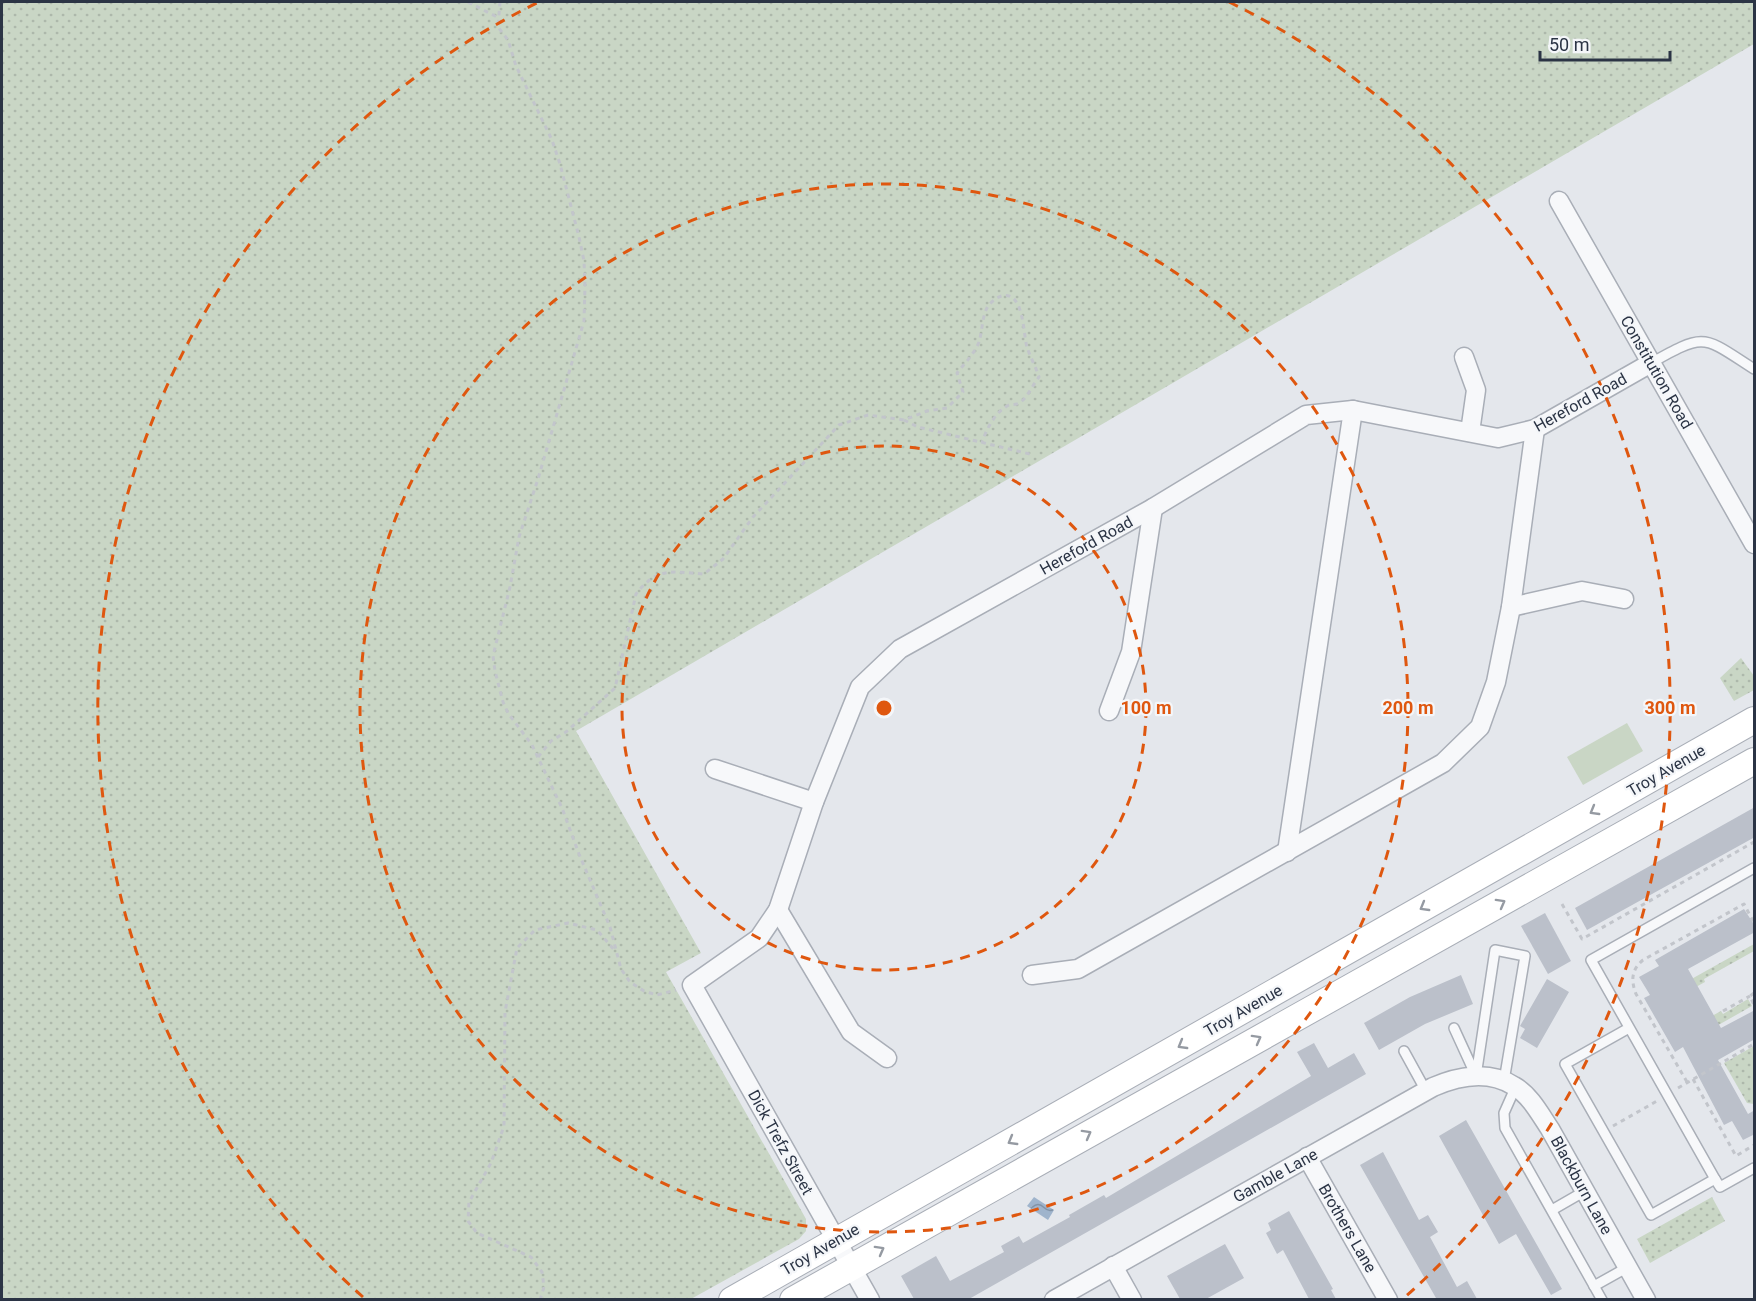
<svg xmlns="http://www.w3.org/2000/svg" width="1756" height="1301" font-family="Roboto,sans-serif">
<defs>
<pattern id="grass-dots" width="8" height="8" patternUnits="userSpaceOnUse" patternTransform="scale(1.5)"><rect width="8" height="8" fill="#c9d6c5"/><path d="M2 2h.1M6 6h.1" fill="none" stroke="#adb8ab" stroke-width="1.8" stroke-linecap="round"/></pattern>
<pattern id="water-waves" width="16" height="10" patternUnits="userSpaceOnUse" patternTransform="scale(1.5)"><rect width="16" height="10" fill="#9fb4cc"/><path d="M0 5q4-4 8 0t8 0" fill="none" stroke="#8293a7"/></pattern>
</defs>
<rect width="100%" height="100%" fill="#e4e7ec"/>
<g fill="url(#grass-dots)">
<polygon points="2,2 1754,2 1754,44 576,731 701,953 666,972 806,1219 806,1231 799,1239 691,1299 2,1300"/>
<polygon points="1741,658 1754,676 1754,690 1734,701 1720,678"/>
<polygon points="1754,944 1754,951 1704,979 1705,982 1685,993 1701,1022 1721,1011 1723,1014 1748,999 1752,1006 1706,1032 1679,986"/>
<polygon points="1754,1046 1754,1104 1747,1103 1724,1063"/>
<polygon points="1712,1197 1725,1221 1650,1263 1637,1239"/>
</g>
<polygon fill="#c9d6c5" points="1627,723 1643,751 1583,785 1567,757"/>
<polygon fill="url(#water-waves)" points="1034,1197 1054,1210 1048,1220 1027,1206"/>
<g fill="#bbc0ca">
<polygon points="1755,807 1755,837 1587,930 1575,908"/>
<polygon points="1744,909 1755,926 1755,932 1688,969 1721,1028 1755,1010 1755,1039 1718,1060 1748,1114 1755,1110 1755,1134 1743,1140 1732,1121 1724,1125 1683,1047 1675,1052 1644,998 1650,995 1639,977 1659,966 1655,960"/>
<polygon points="1545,913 1571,961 1548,974 1521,926"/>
<polygon points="1461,975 1473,1004 1425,1024 1379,1050 1364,1023 1410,997"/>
<polygon points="1547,979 1569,992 1537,1048 1520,1038 1525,1029 1520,1026"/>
<polygon points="1314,1043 1328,1068 1354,1053 1366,1074 969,1299 914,1299 901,1276 936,1256 950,1281 1004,1252 1001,1246 1019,1236 1023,1243 1070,1217 1069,1215 1104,1195 1106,1198 1311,1076 1297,1052"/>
<polygon points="1466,1120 1562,1289 1551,1295 1516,1234 1499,1244 1439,1136"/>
<polygon points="1383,1152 1419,1220 1428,1215 1438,1232 1430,1237 1457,1287 1467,1281 1477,1299 1434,1299 1436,1298 1360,1165"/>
<polygon points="1289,1211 1333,1289 1331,1290 1336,1299 1309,1299 1283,1250 1277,1254 1266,1233 1271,1230 1268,1223"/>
<polygon points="1225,1244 1244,1278 1206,1299 1180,1299 1167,1276"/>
</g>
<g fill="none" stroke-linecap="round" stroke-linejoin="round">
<defs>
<g id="lane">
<path d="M1651,363c55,-31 52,-27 103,6"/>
<polyline points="1454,1028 1476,1076"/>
<polyline points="1629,1028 1565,1064 1651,1215 1715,1179 1591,960 1754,868"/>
<polyline points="1404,1051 1426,1091"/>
<polyline points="1476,1076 1495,950 1525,956 1504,1081"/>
<polyline points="1516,1086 1504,1113 1505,1128 1602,1300"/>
<polyline points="1715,1179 1720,1187 1754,1168"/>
<polyline points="1552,1210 1585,1191"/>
<polyline points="1594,1286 1628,1267"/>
</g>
<g id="street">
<polyline points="1559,201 1754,544"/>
<polyline points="1464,357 1476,390 1470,432"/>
<polyline points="1511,607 1582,591 1624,599"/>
<polyline points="1109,711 1131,652 1153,508"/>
<polyline points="715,769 814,802"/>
<polyline points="1287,852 1353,410"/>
<polyline points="778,910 851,1032 887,1058"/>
<polyline points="1032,975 1078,969 1443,763 1480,727 1496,682 1511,607 1535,429"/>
<polyline points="1307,1157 1388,1300"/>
<polyline points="1113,1266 1132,1300"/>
<polyline points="870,1300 692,985 759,938 778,910 814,802 860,687 900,649 1153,508 1306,415 1353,410 1498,438 1535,429 1651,363"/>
<path d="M1054,1300l379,-213c25,-11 56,-17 81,-1 16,9 26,28 36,43l96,171"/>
</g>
<g id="secondary">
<polyline points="732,1300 1754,720"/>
<polyline points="793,1300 1754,761"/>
</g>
</defs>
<use href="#lane" stroke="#a9aeb7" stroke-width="12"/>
<use href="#street" stroke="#a9aeb7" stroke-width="21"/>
<use href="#secondary" stroke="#a9aeb7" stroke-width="28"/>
<g stroke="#c2c5cb" stroke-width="3" stroke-dasharray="4.5 4.5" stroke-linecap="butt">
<polyline points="468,2 497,17"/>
<polyline points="500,2 498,27 508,40 516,66 552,140 560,164 579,237 584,261 585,286 584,321 538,479 519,537 510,587 493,656 495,671 503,702 508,713 532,745 562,808 579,854 610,927 621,969 630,982 644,991 657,995 676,990"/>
<polyline points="904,420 918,427 1034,455"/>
<path d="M538,757l13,-16 15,-9 49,-44 21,-94c22,-28 36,-22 68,-20l19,-15 30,-42 86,-92 29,-10 36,5 23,-9 20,-3 16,-16 -6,-19c8,-10 17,-19 22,-31 3,-10 3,-22 7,-32 2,-5 8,-11 13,-13 25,-11 24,37 28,50 3,10 9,20 12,30 -6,7 -12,22 -20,26 -3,2 -7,1 -10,2 -13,6 -23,24 -27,38"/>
<polyline points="1562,904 1582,939 1754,842"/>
<polyline points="1754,993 1750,996 1754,1005"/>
<polyline points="1723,1011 1750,996"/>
<polyline points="1693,1079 1736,1156 1754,1145"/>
<path d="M1687,1082l-51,-88c-5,-13 -5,-24 7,-34l101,-56 10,19"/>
<polyline points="1678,1088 1754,1044"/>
<polyline points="1613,1126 1657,1101"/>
<polyline points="540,1300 544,1287 542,1272 531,1257 477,1233 468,1221 469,1202 491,1163 504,1126 505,1012 517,948 535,930 568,923 597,930 616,952"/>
</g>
<use href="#lane" stroke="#f7f8fa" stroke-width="9"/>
<use href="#street" stroke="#f7f8fa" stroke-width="18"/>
<use href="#secondary" stroke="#fff" stroke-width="26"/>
</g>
<defs><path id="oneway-chevron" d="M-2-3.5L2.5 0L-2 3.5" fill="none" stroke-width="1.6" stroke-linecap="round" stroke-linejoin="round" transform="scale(1.5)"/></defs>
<g stroke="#959aa2">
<use href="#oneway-chevron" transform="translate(1594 811) rotate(150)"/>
<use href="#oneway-chevron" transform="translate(1501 903) rotate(-29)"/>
<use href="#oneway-chevron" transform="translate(1424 907) rotate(150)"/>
<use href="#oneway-chevron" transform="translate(1257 1039) rotate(-29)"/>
<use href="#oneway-chevron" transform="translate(1182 1045) rotate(150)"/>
<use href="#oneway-chevron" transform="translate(1087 1134) rotate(-29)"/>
<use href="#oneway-chevron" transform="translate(1012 1141) rotate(150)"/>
<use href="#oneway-chevron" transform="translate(880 1250) rotate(-29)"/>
</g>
<g fill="none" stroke="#df570f" stroke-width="3" stroke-dasharray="10 8">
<circle cx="884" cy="708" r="262"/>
<circle cx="884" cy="708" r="524"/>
<path d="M363 1297A786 786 0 0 1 539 2M1229 2A786 786 0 0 1 1405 1297"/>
</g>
<g text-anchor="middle" stroke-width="4.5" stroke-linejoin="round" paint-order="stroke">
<g font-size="16" fill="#2b3445" stroke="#f4f6f9">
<text transform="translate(1657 372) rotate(60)" y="6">Constitution Road</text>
<text transform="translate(1580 402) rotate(-29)" y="6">Hereford Road</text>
<text transform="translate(1086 545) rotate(-29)" y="6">Hereford Road</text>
<text transform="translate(1666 770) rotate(-30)" y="6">Troy Avenue</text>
<text transform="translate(1243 1010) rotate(-30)" y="6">Troy Avenue</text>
<text transform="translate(781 1142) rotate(61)" y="6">Dick Trefz Street</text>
<text transform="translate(1275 1175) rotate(-29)" y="6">Gamble Lane</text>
<text transform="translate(1582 1185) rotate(61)" y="6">Blackburn Lane</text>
<text transform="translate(1348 1228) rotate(60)" y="6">Brothers Lane</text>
<text transform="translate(820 1249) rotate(-30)" y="6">Troy Avenue</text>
</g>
</g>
<circle cx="884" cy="708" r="9" fill="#df570f" stroke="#f4f6f9" stroke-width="3"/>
<g font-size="18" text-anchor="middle" font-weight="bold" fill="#df570f" stroke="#f4f6f9" stroke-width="4.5" stroke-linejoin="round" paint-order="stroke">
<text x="1146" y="714">100 m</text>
<text x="1408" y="714">200 m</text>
<text x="1670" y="714">300 m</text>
</g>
<rect width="1756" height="1301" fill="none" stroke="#2b3445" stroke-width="6"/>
<path d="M1540 51v9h130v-9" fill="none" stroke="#2b3445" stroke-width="3"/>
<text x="1549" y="51" font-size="18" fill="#2b3445" stroke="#f4f6f9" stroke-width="4.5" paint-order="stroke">50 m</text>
</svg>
